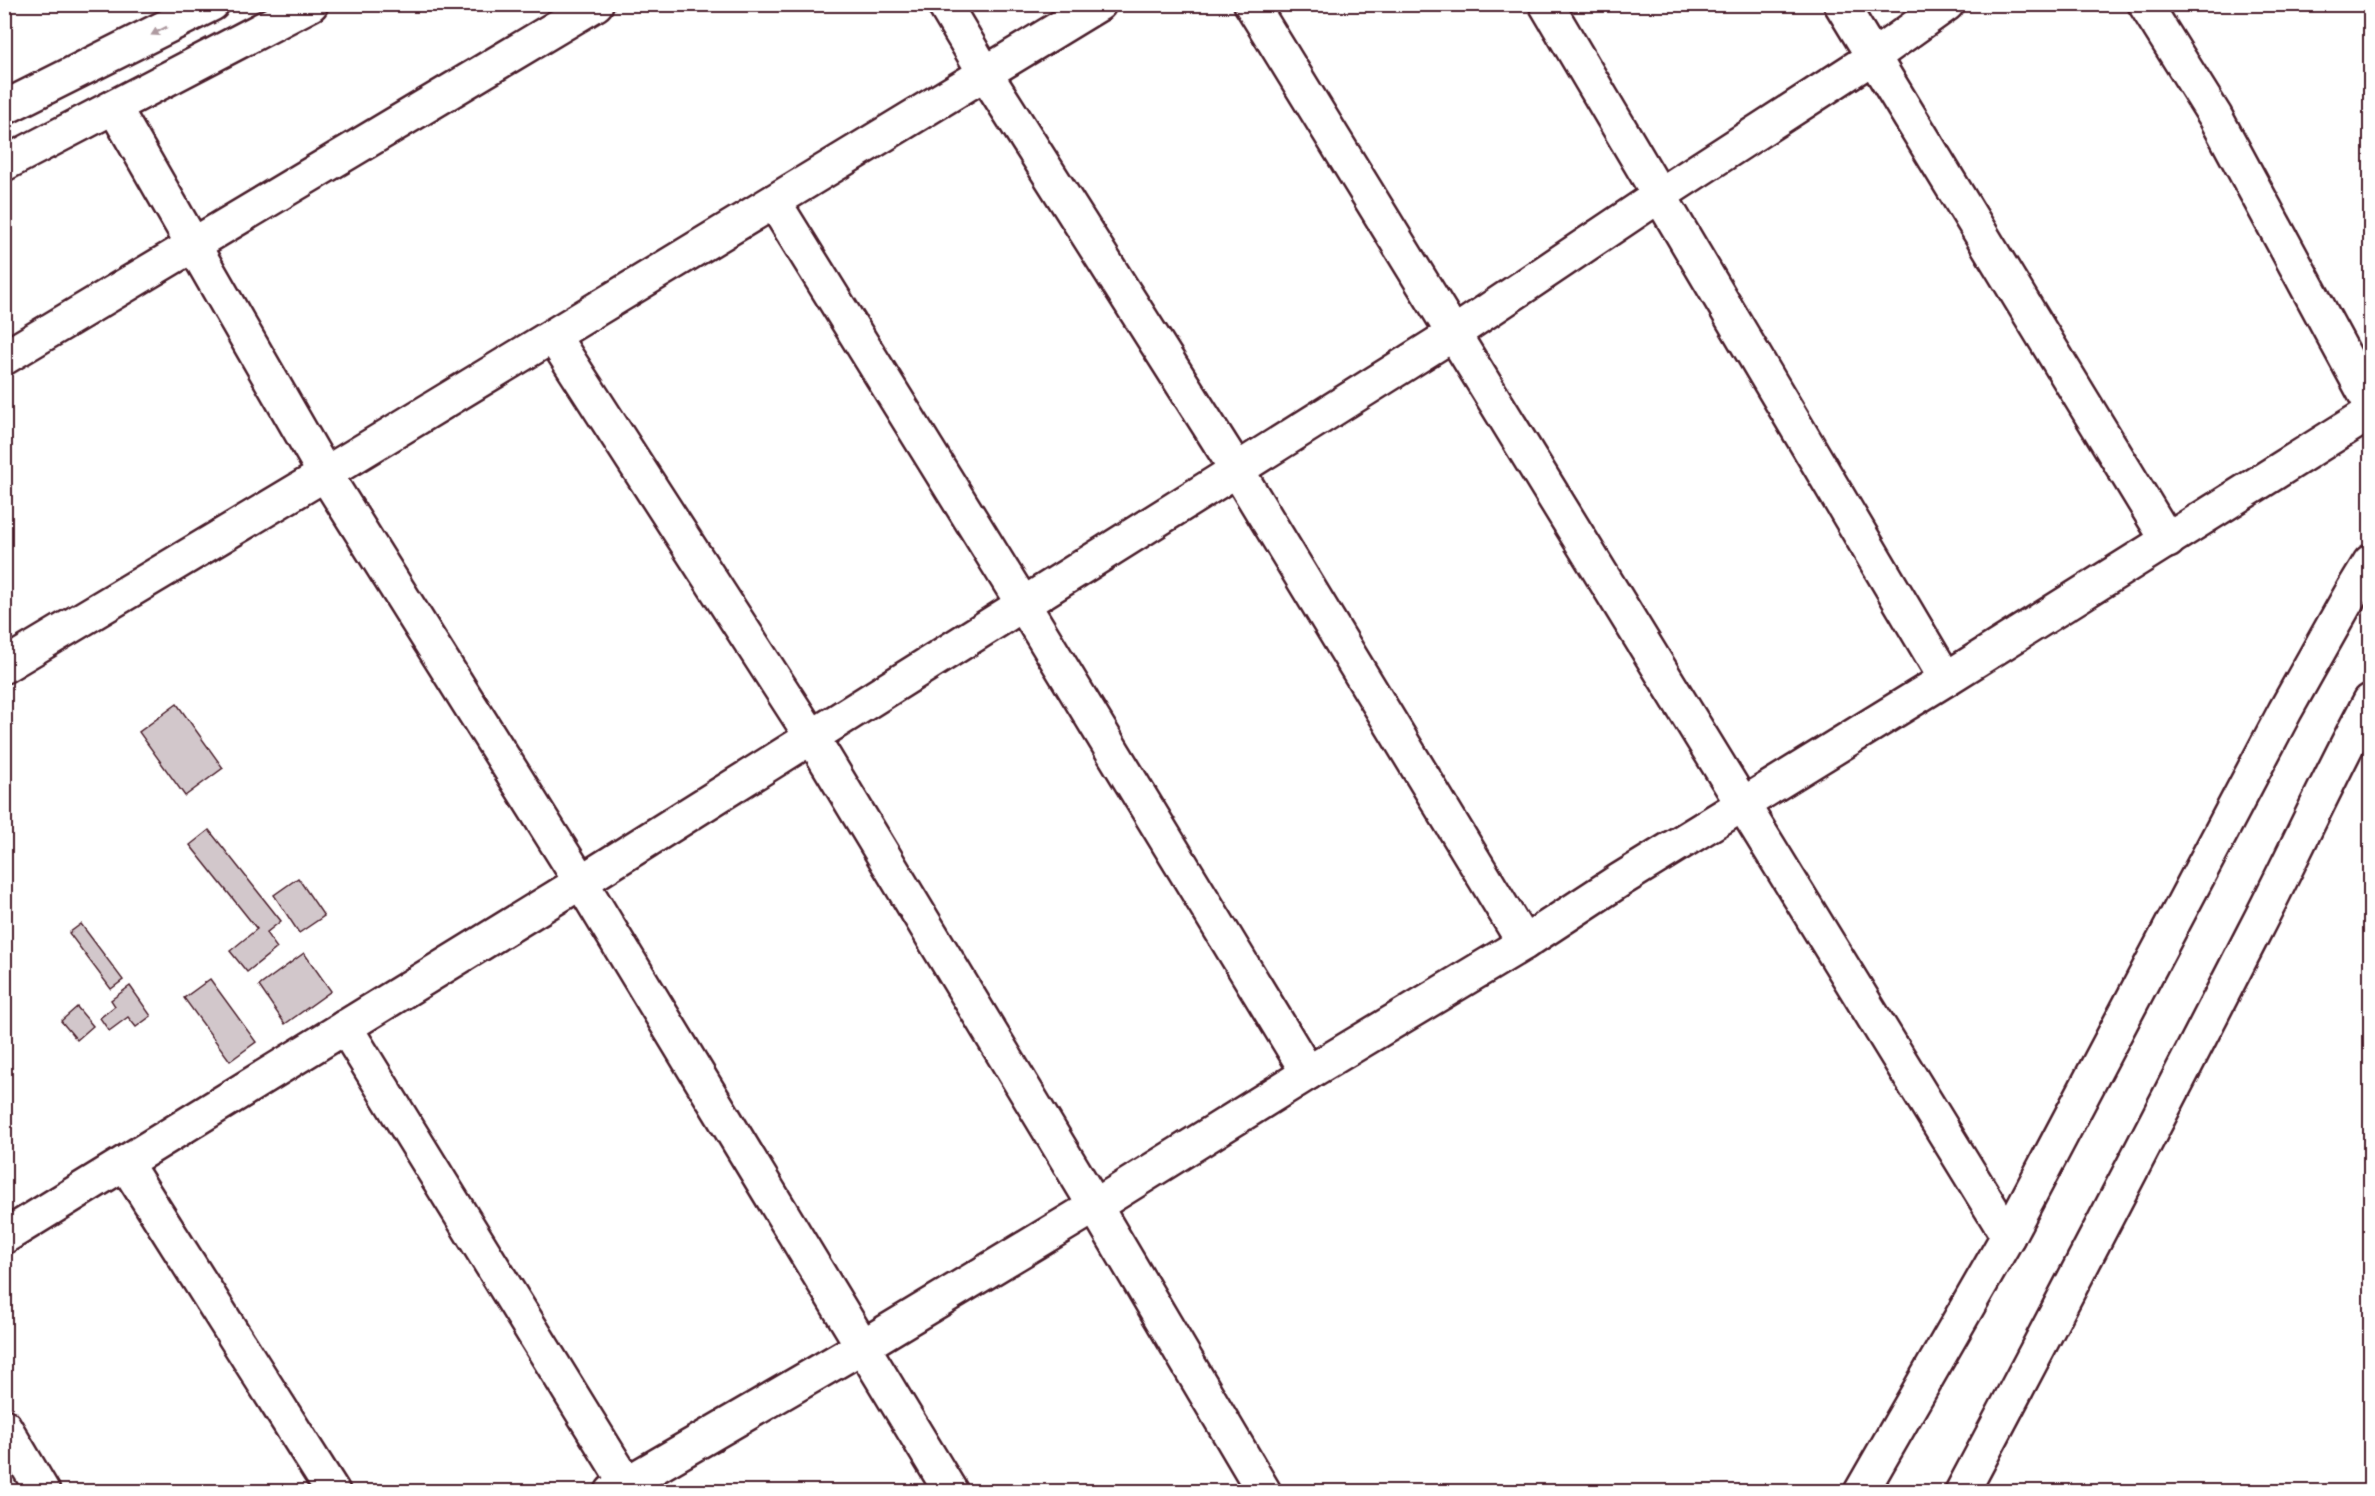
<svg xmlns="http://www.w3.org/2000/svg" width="2375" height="1496" font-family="'Architects Daughter',sans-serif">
<rect width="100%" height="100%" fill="#fff"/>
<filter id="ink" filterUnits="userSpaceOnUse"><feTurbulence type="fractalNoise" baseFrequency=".0167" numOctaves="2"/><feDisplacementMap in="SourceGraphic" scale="12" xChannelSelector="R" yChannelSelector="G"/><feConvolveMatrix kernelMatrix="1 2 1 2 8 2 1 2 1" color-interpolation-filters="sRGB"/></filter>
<g filter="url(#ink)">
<g fill="#d2c7cb" stroke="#4a1f2b" stroke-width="1.5">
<polygon points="177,704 223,768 185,796 139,732"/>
<polygon points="209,830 281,921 266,933 277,948 247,972 230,951 257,929 190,845"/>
<polygon points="298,878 324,916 299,933 274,895"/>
<polygon points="81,924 123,980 111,989 69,933"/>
<polygon points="304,953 331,991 285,1024 259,986"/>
<polygon points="210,979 256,1042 230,1061 184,998"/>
<polygon points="130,986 151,1016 136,1027 128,1017 109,1031 100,1018 115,1006 111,1000"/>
<polygon points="77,1007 93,1026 77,1040 61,1021"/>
</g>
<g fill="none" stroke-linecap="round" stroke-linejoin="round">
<defs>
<g id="minor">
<polyline points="944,4 985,73 1237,470 1524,943"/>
<polyline points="1251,4 2008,1236"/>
<polyline points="1546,4 1946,679"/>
<polyline points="1841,4 2168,541"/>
<polyline points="2145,4 2215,116 2370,403"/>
<polyline points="114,107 325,474 581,882 951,1492"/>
<polyline points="4,164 311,4"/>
<polyline points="774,202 1023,604 1308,1073"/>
<polyline points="553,336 812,737 1095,1206 1264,1492"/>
<polyline points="4,358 596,4"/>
<polyline points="4,666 325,474 1099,4"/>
<polyline points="345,1027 626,1483"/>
<polyline points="125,1163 333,1492"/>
<polyline points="4,1237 581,882 1453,334 1660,195 1873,57 1947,4"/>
<polyline points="4,1426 43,1492"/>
<polyline points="612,1492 863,1346 1095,1206 1308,1073 1524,943 1620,880 1946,679 2370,413"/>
</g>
<g id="tertiary">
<polyline points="1861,1492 2008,1236 2285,711 2353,590 2370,562"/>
<path d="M1962,1492c99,-186 196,-373 292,-560 40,-77 75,-155 116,-231"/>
</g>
<polyline id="secondary" points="4,108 212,4"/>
</defs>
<use href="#minor" stroke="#4a1f2b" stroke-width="38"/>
<use href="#tertiary" stroke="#4a1f2b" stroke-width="38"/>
<use href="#secondary" stroke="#4a1f2b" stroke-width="38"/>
<use href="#minor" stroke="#fff" stroke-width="33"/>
<use href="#tertiary" stroke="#fff" stroke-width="33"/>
<use href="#secondary" stroke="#fff" stroke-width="33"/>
</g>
<defs><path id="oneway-solid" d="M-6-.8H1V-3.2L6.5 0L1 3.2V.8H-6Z" transform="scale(1.5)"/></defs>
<use fill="#ae9aa0" href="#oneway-solid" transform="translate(159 31) rotate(153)"/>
</g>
<rect width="2375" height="1496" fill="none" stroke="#fff" stroke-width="24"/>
<rect x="12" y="12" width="2351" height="1472" fill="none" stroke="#4a1f2b" stroke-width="2" filter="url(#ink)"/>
</svg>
